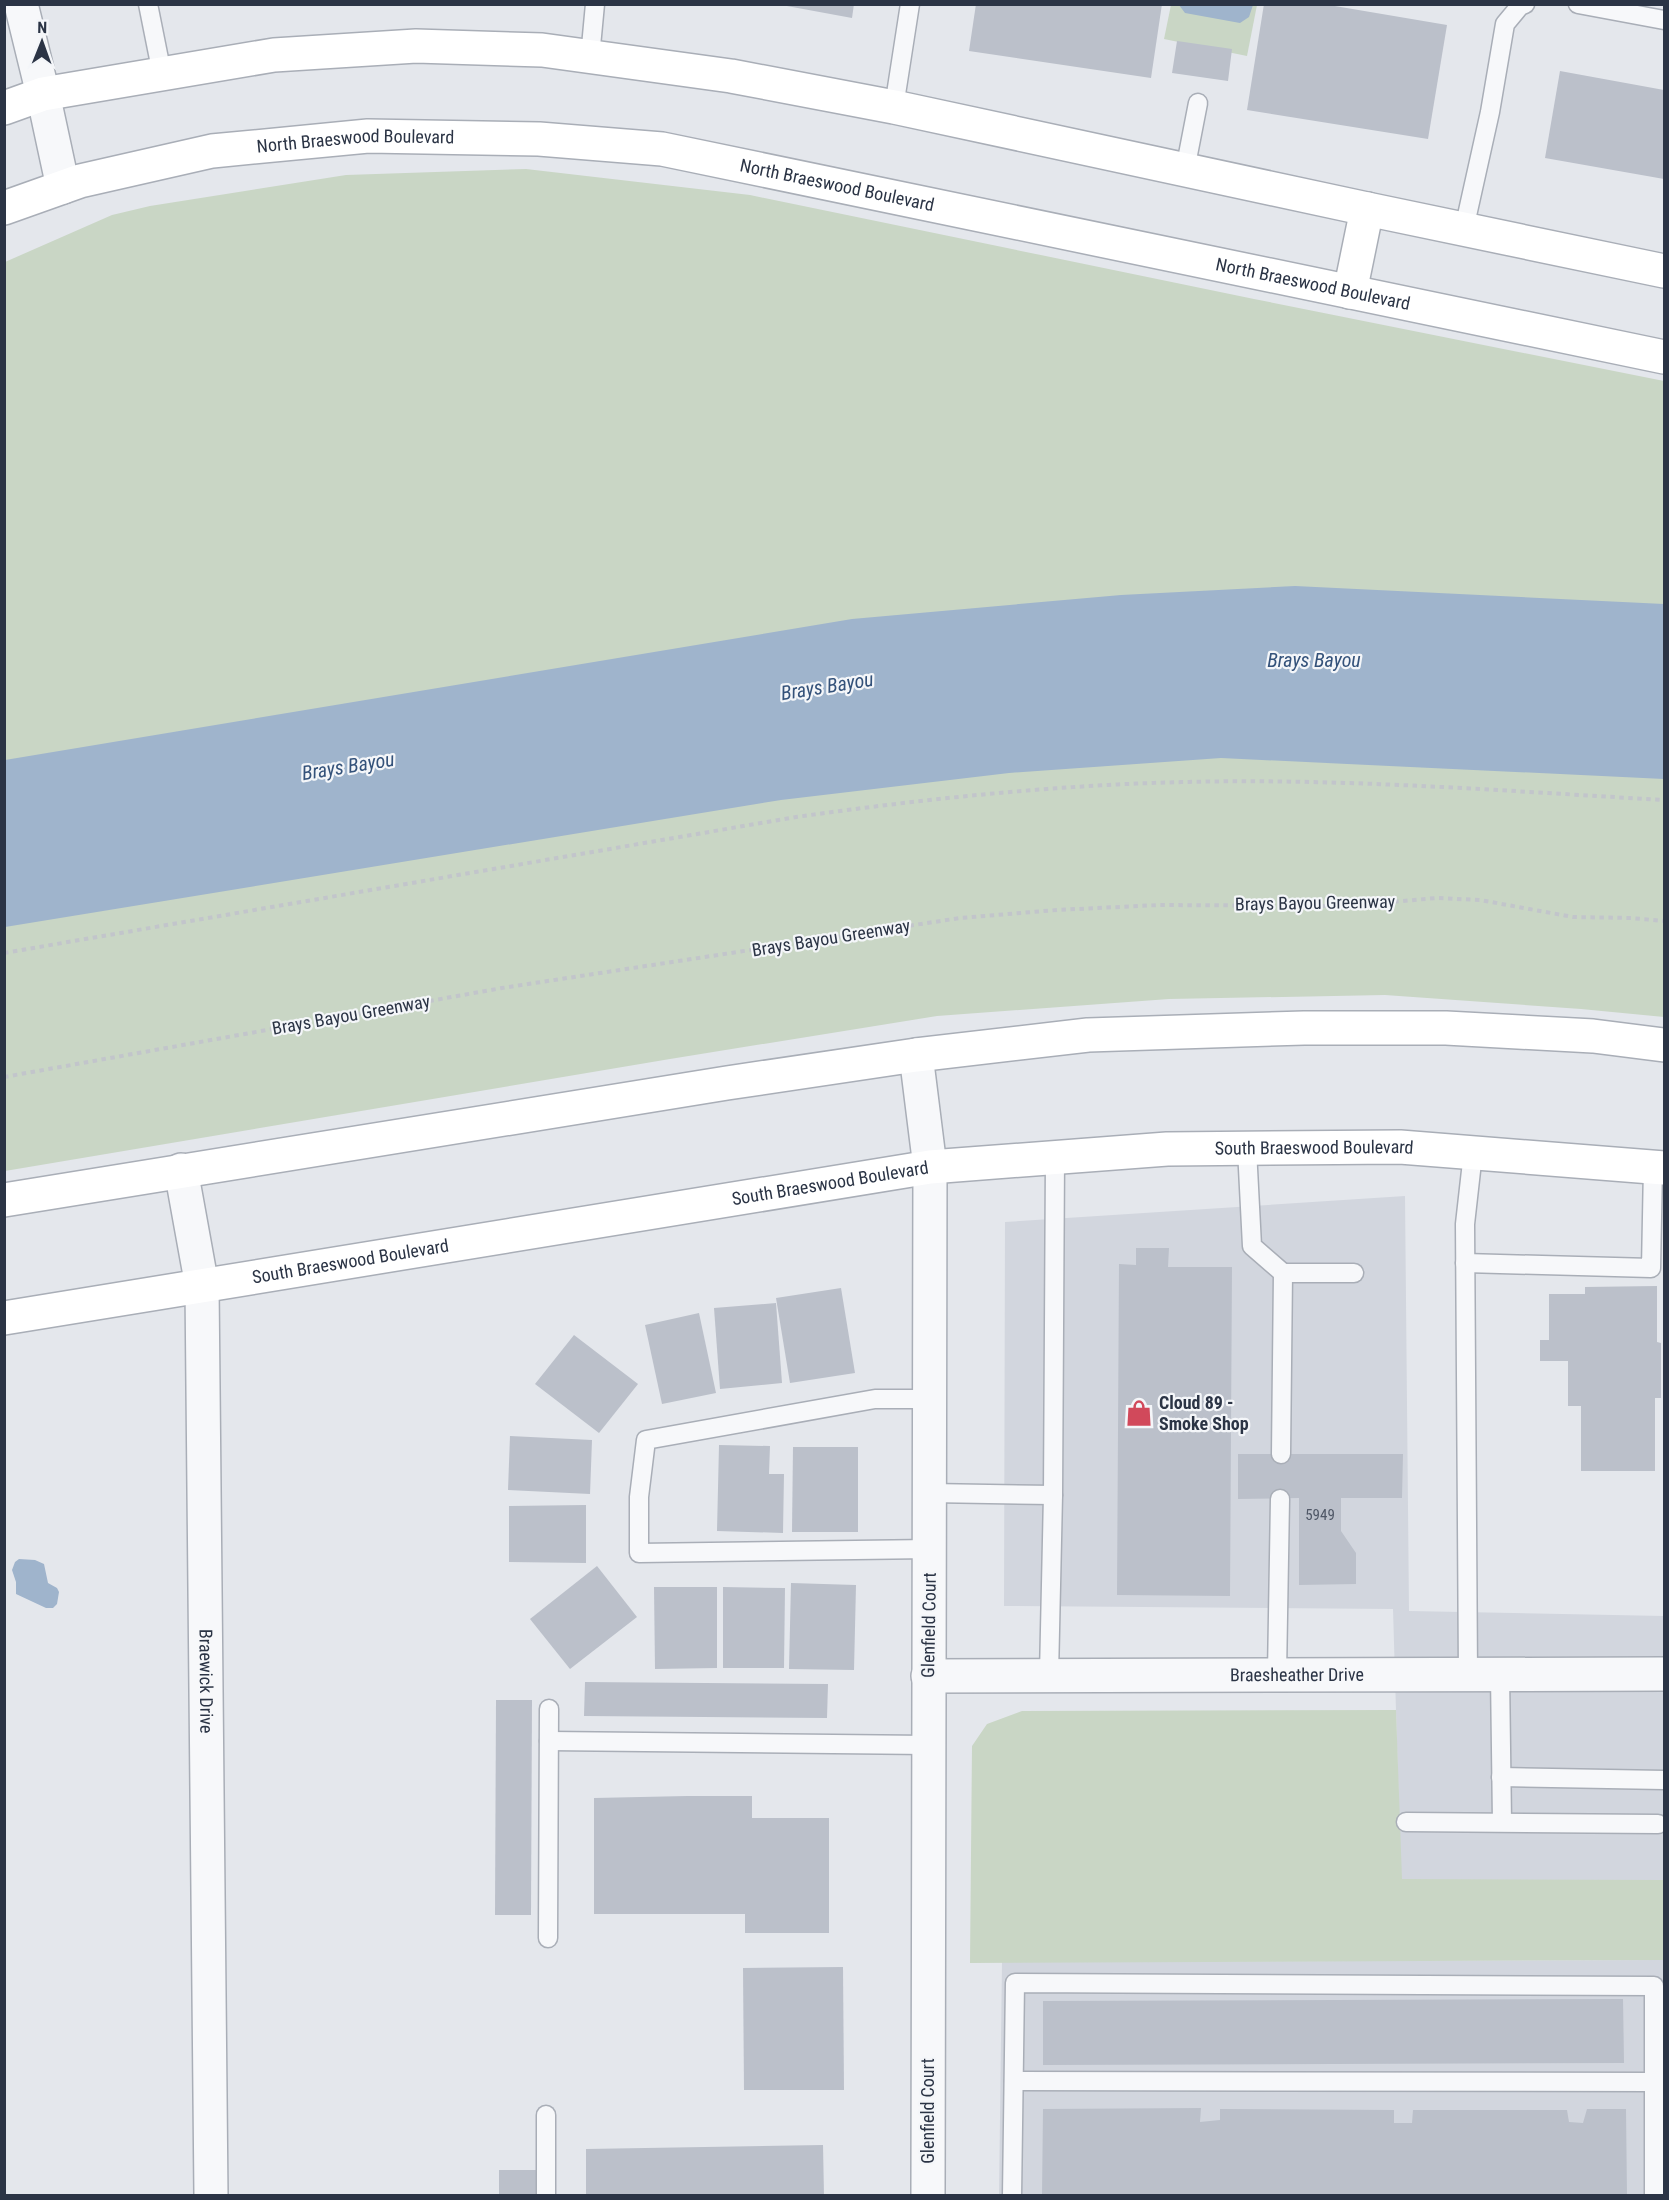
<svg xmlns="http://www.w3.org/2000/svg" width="1669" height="2200" font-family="'Roboto Condensed',sans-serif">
<rect width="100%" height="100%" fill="#e4e7ec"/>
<g fill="#d2d6de">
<polygon points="1405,1196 1409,1611 1664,1616 1664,1880 1401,1880 1393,1609 1004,1606 1005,1222"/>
<polygon points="1664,1960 1664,2195 999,2196 1002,1962"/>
</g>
<g fill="#c9d6c5">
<polygon points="1171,5 1257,5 1247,56 1164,39"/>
<polygon points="526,169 750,195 1254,299 1664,381 1664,1017 1581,1009 1385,995 1169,999 937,1016 670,1059 5,1171 5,262 112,215 150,206 346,175"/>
<polygon points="1396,1710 1402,1879 1664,1880 1664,1960 970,1963 972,1746 987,1724 1022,1711"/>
</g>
<g fill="#9fb4cc">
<polygon points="1179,5 1179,4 1253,5 1249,17 1240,23 1185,13"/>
<polygon points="1295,586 1664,604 1664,779 1221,758 1009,773 781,800 5,927 5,760 852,619 1121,595"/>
<polygon points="19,1559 35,1560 44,1564 48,1583 57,1588 59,1592 57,1604 53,1608 46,1608 16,1594 16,1582 12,1570 15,1562"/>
</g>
<g fill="#bbc0ca">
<polygon points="776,4 854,4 852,18"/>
<polygon points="976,4 1162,4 1151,78 969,51"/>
<polygon points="1264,4 1323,4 1447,25 1428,139 1247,110"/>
<polygon points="1177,41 1232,49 1228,81 1172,73"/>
<polygon points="1560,71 1664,90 1664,179 1545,158"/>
<polygon points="1136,1248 1169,1248 1168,1267 1232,1267 1230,1596 1117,1595 1119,1264 1136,1265"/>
<polygon points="1657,1286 1657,1342 1661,1343 1661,1398 1655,1398 1655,1471 1581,1471 1581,1406 1568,1406 1568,1361 1540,1361 1540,1340 1549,1340 1549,1294 1585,1294 1585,1287"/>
<polygon points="841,1288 855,1373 790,1383 776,1298"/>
<polygon points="776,1303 782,1383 720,1389 714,1308"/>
<polygon points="699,1313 716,1393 662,1404 645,1325"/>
<polygon points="574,1335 638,1384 599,1433 535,1384"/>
<polygon points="510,1436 592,1440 590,1494 508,1490"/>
<polygon points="719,1445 770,1446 769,1474 784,1474 783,1533 717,1531"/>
<polygon points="793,1447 858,1447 858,1532 792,1532"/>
<polygon points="1238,1454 1403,1454 1402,1498 1341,1498 1341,1531 1356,1553 1356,1584 1299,1585 1299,1498 1238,1499"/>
<polygon points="586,1505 586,1563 509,1562 509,1506"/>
<polygon points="597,1566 637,1617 570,1669 530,1619"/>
<polygon points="791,1583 856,1585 854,1670 789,1669"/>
<polygon points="654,1587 717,1587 717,1668 655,1669"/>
<polygon points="723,1587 785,1588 784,1668 723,1668"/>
<polygon points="585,1682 828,1684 827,1718 584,1716"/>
<polygon points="496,1700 532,1700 531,1915 495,1915"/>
<polygon points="687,1796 752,1796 752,1818 829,1818 829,1933 745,1933 745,1914 594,1914 594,1798"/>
<polygon points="843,1967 844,2090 744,2090 743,1968"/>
<polygon points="1623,1999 1624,2063 1043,2065 1043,2001"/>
<polygon points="1201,2108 1200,2122 1220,2120 1220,2109 1394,2110 1394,2123 1412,2123 1413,2110 1567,2110 1569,2122 1583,2123 1587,2109 1626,2109 1627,2196 1042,2196 1043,2109"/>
<polygon points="823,2145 824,2196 586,2196 586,2149"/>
<rect x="499" y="2170" width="39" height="26"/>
</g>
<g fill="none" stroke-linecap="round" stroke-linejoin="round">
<defs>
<g id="lane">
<polyline points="148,4 162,74"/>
<polyline points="1578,4 1664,20"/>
<polyline points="590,57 595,4"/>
<polyline points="894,107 910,4"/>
<polyline points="1185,170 1198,103"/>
<polyline points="1464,229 1490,112 1505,24 1520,6 1525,4"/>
<polyline points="1247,1149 1252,1246 1283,1273 1281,1454"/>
<polyline points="1465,1263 1651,1268 1653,1167"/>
<polyline points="1283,1273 1354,1273"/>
<polyline points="929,1399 875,1399 646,1440 639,1497 639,1553 930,1549"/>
<polyline points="930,1493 1053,1495"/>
<polyline points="1277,1674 1280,1499"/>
<polyline points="1500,1674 1502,1822"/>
<polyline points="1049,1675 1053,1495 1055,1158"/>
<polyline points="1468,1675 1465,1224 1473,1153"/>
<polyline points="549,1741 928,1745"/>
<polyline points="1501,1777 1664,1780"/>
<polyline points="1406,1822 1658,1824"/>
<polyline points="548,1938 549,1709"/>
<polyline points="1014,2081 1654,2082"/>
<polyline points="546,2196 546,2115"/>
<polyline points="1012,2196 1015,1983 1654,1986 1654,2196"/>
</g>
<g id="street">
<polyline points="21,4 43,94 63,187"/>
<polyline points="916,1055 930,1167 928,2196"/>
<path id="s1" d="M181,1170l21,116 9,910"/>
<path id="s2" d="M928,1676l736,-2"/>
</g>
<g id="secondary">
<polyline points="4,108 43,94 274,55 416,46 542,50 731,76 894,107 1367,209 1664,271"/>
<path id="s3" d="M4,208l76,-27 132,-30 156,-15 171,3 123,10 1002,208"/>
<polyline points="1350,292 1367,209"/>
<polyline points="4,1200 727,1083 916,1055 1088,1035 1304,1028 1446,1028 1593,1036 1664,1045"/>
<path id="s4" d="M4,1318l926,-151 237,-18 233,-2 264,21"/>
</g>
</defs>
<use href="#lane" stroke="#a9aeb7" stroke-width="21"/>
<use href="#street" stroke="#a9aeb7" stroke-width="36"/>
<use href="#secondary" stroke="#a9aeb7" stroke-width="36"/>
<g stroke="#c2c5cb" stroke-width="4" stroke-dasharray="4.5 4.5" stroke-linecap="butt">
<path d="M4,953l792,-136c128,-18 258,-32 388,-35 160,-4 321,9 480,18"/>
<polyline points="4,1077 502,988 960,918 1057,910 1159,905 1344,906 1437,898 1480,900 1573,917 1631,918 1664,921"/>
</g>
<use href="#lane" stroke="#f7f8fa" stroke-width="18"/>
<use href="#street" stroke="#f7f8fa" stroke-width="33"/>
<use href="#secondary" stroke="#fff" stroke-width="33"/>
</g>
<defs>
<symbol id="shop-bare" viewBox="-9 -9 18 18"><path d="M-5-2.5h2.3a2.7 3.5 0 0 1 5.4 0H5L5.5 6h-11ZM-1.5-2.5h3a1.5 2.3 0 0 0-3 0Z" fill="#d1495b" stroke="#f4f6f9" stroke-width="2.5" paint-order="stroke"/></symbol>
</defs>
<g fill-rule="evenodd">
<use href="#shop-bare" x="1120" y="1394" width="38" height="38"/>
</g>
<g text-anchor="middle" stroke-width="4.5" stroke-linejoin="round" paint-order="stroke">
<g font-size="15" fill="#4f5766">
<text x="1320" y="1520">5949</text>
</g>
<g font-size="18" fill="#2b3445" stroke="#f4f6f9">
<text dy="6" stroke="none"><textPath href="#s3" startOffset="360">North Braeswood Boulevard</textPath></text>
<text dy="6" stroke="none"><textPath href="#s3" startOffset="846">North Braeswood Boulevard</textPath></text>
<text dy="6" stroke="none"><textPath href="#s3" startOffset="1332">North Braeswood Boulevard</textPath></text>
<text transform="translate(1315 903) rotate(-1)" y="6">Brays Bayou Greenway</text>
<text transform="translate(831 938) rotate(-9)" y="6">Brays Bayou Greenway</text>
<text transform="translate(351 1015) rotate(-10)" y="6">Brays Bayou Greenway</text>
<text dy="6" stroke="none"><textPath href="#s4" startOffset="1323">South Braeswood Boulevard</textPath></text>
<text dy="6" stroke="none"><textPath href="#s4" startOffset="837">South Braeswood Boulevard</textPath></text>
<text dy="6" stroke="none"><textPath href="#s4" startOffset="351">South Braeswood Boulevard</textPath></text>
<text transform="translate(929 1625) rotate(-89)" y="6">Glenfield Court</text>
<text dy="6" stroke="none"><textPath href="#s2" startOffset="369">Braesheather Drive</textPath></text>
<text dy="6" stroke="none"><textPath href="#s1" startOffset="513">Braewick Drive</textPath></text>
<text transform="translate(928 2111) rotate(-90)" y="6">Glenfield Court</text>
</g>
<g font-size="18" font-weight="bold" fill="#2b3445" stroke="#f4f6f9" text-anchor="start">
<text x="1159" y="1409">Cloud 89 -<tspan x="1159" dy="21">Smoke Shop</tspan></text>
</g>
<g font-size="20" font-style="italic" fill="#34527a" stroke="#f4f6f9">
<text x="1314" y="667">Brays Bayou</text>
<text transform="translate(827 686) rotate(-9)" y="7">Brays Bayou</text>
<text transform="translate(348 766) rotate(-9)" y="7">Brays Bayou</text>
</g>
</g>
<rect width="1669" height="2200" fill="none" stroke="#2b3445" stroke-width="12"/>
<g transform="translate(42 42) rotate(1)" stroke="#f4f6f9" stroke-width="4.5" paint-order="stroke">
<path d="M0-4.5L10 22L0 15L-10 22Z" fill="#2b3445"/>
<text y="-9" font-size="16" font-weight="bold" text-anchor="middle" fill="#2b3445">N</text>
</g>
</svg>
